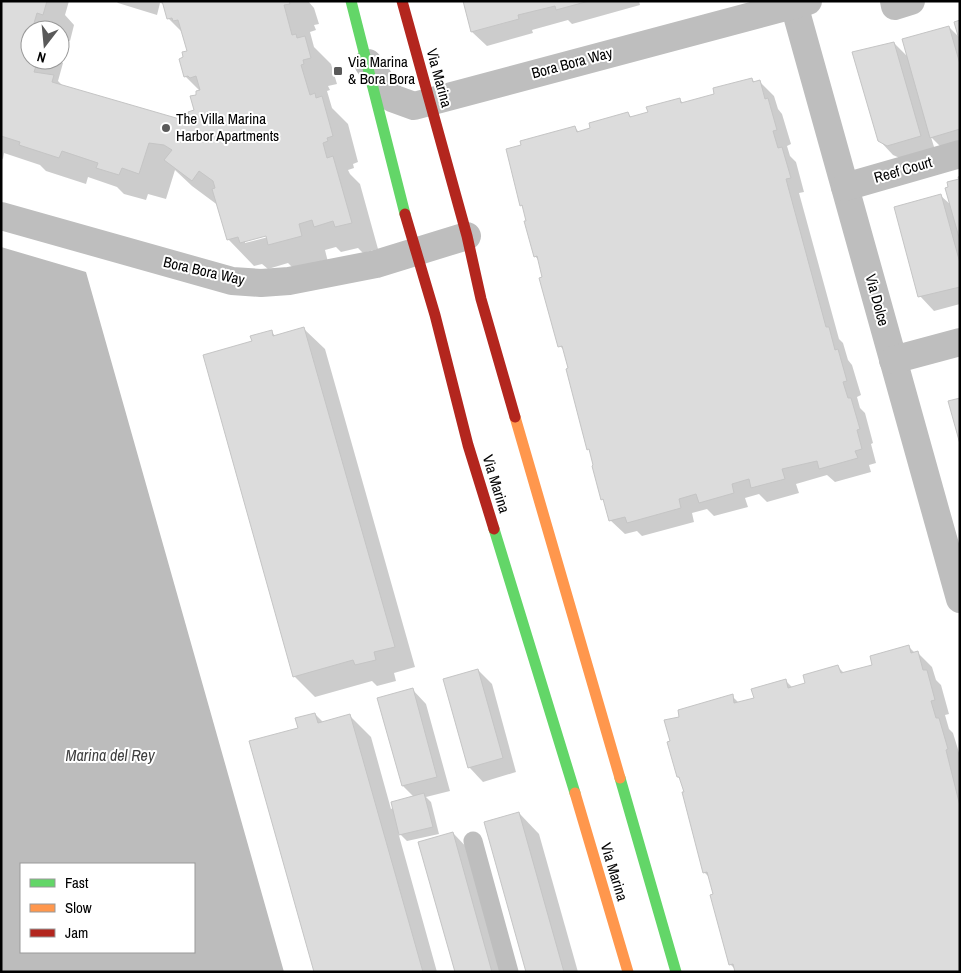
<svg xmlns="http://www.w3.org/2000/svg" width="961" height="973" font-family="'Archivo Narrow',sans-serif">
<rect width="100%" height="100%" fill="#fff"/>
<path fill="#bcbcbc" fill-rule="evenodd" d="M1,247l85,25 198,700h-283zM21,864h173v88h-173z"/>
<g fill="#0003" fill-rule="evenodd">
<path d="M1,1h68l-4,14 9,10 -4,16 -7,-2 -3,12v-21h-30v30h30l3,3 -5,18 5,5 120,35 8,-3 4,-7 5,-20 -15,-15v-18l4,-6 -6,-19 -15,-15 -4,-14 -4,-1 -3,12 -39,-12 -2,-2h192l6,7 5,16 -5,1 2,5 -6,2 4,15 17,17 6,20 -9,2 2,4 -3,1 5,17 16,16 10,38 -5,2 1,4 -6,2 2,4 10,10 18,65 -15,4 -5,-5 -17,4 -5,-5 -11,3 3,12 -32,9 -8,-8 -20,6 -6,-5 -8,2 -26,-27 -9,-33 -27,-20 -17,-16 -9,29 -18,-5 -2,6 -22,-6 -7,-7 -29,-10 -2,7 -40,-13 -6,-6 -36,-12 -1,6 -2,-1zM272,233v3l-27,7v-3z"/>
<polygon points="464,1 639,1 640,5 572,24 568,20 532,30 533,33 487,46 472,32"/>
<polygon points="949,27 960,38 960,147 945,151 931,137 935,150 902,159 893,155 879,140 894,43 909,58"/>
<polygon points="751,79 755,82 759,81 774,96 778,109 782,114 791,144 787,146 790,156 796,162 804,192 799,193 839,339 843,343 848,360 852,365 861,395 857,397 860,408 865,413 873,443 871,444 876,463 869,465 871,472 835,482 827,475 796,484 799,493 767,502 759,494 745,498 748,507 714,516 707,509 692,513 694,522 642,536 637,531 625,534 610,520 606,503 602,499 570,369 565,351 560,346 544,278 539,261 535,256 528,222 524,208 521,205 575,128 580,133 628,114 632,118 649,113 679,99 683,103 716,95"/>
<polygon points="960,180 960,304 934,311 920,296 940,195 952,206"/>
<polygon points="304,329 325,349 415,667 394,673 396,681 377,686 372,681 315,697 294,676 253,342 271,331 276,337"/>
<polygon points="909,647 915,653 918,653 932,667 936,680 941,685 949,714 945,715 949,729 953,733 960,756 960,972 736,970 730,964 710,878 704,872 685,793 681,780 678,777 672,742 681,717 732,696 739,703 756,699 786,681 793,688 807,684 838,667 845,674 874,666"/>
<polygon points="478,670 492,684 516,772 483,782 469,767"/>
<polygon points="412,689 426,704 450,791 426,797 431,802 439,834 407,841 398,832 437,972 315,972 315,714 324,723 350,716 371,737 391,809 414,797 403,786"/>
<polygon points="519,813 539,834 578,972 527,972"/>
<polygon points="453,833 473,854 506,972 456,972"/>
</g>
<g fill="#dcdcdc" stroke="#c5c5c5">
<polygon points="1,1 47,1 43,15 37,13 32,30 30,30 30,60 34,60 32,65 36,66 34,72 54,75 52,82 183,120 189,117 188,112 194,110 190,96 196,95 196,91 200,90 196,76 190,78 188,76 184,77 179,59 183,57 182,52 187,51 178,20 173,21 172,18 167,19 162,1 289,1 290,4 284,5 292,35 296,34 297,38 305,36 311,58 303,60 304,64 301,65 310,95 315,93 316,98 322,96 333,136 327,138 328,141 323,143 327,158 333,156 352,223 335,227 333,221 314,227 312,220 299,224 302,236 268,245 266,236 240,243 238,237 227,240 212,189 215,188 213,181 199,171 192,181 164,160 172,150 164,145 149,143 139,174 122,168 119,175 96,168 98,163 62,151 59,158 19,145 20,142 1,136"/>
<polygon points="463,1 589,1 556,10 555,6 518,15 519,19 471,32"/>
<polygon points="960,20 960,43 954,22"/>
<polygon points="949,26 960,64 960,129 930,138 902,39"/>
<polygon points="894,42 921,136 887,146 878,141 852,52"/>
<polygon points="752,78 753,82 760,80 765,99 768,98 777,130 773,131 778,148 782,147 791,178 786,179 826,327 829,327 835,350 838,349 847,381 843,382 848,398 851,398 860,429 857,430 862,449 855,451 858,458 819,469 817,461 782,469 785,479 751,488 749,479 732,484 734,493 699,503 696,494 679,499 681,508 627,523 625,517 609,521 603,499 601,500 592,466 593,465 589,449 587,450 566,369 568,368 562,346 558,347 539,278 542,277 537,256 534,257 524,221 526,221 522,205 520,206 506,149 521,145 520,141 575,126 577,132 590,128 589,123 628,112 630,117 648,112 646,107 680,98 681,103 714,94 713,88"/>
<polygon points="960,176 960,241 945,188 948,187 947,182 959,179 958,177"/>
<polygon points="941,194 960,263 960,287 918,297 894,207"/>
<polygon points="304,327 395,647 374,652 376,660 355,665 353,660 293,677 203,355 252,341 250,336 272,330 273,336"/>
<polygon points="960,398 960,444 948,401"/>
<polygon points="909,645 911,653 918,651 923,670 927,670 935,700 931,701 936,718 939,718 948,749 946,750 960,806 960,972 735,972 733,964 729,965 710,895 713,894 707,872 703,873 682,792 684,792 679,777 677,777 667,742 670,741 664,720 679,717 678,710 733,694 734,703 754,698 751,689 786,679 788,688 805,683 803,675 838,665 841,673 872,665 870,656"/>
<polygon points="478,669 503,758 468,768 443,679"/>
<polygon points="413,688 437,777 402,786 377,698"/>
<polygon points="315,713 318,723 350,714 423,972 314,972 249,741 298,728 295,718"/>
<polygon points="424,793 433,827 399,835 391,802"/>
<polygon points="519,812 564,972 526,972 484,822"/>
<polygon points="453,832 492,972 455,972 418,842"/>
</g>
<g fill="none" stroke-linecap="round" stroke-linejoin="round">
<polyline stroke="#bebebe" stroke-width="19" points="473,841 509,972"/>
<g stroke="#bebebe" stroke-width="28">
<polyline points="793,1 960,599"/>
<polyline points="894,1 895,6 911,1"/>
<polyline points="368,63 392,98 414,106 808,1"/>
<polyline points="845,187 960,154"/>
<polyline points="1,216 232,281 261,283 289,281 376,264 467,236"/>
<polyline points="893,360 960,342"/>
</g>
<g stroke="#63d668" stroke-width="11">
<polyline points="351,1 405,214"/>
<polyline points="494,529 575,793"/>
<polyline points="620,778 676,972"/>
</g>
<g stroke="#ff974d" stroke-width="11">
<polyline points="515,417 620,778"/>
<polyline points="575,793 628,972"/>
</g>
<g stroke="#b3261e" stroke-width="11">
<polyline points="402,1 467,236 481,299 515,417"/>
<polyline points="405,214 435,315 468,445 494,529"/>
</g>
</g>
<g fill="#595959" stroke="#fff" stroke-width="2">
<rect x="333" y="66" width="10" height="10" rx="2.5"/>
<circle cx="166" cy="128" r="5"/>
</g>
<g text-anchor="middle" stroke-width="4" stroke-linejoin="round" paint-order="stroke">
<g font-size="15" fill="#000" stroke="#fff" text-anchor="start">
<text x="348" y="67">Via Marina<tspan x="348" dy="17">&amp; Bora Bora</tspan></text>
<text x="176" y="124">The Villa Marina<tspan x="176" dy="17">Harbor Apartments</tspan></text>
</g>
<g font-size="15" fill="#000" stroke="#fff">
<text transform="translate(572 63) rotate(-15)" y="5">Bora Bora Way</text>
<text transform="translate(439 78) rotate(75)" y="5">Via Marina</text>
<text transform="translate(903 170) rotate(-16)" y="5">Reef Court</text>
<text transform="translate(204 271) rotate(13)" y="5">Bora Bora Way</text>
<text transform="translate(877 300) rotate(75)" y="5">Via Dolce</text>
<text transform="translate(496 484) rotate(73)" y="5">Via Marina</text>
<text transform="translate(614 872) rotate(73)" y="5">Via Marina</text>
</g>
<g font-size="16" font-style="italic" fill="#404040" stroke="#fff">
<text x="110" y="761">Marina del Rey</text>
</g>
</g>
<rect width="961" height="973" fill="none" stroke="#000000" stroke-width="5"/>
<rect x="20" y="863" width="175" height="90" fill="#ffffff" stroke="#999999"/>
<rect x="30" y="879" width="25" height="8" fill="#63d668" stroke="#999999"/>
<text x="65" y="888" font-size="15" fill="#000000">Fast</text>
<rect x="30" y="904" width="25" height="8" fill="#ff974d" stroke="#999999"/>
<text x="65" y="913" font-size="15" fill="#000000">Slow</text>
<rect x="30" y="929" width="25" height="8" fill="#b3261e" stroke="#999999"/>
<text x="65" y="938" font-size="15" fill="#000000">Jam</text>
<g transform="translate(45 45) rotate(196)"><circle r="24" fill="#ffffff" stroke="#999999"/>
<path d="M0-4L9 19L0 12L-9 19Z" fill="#595959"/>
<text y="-8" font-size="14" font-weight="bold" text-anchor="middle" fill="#000000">N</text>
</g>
</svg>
